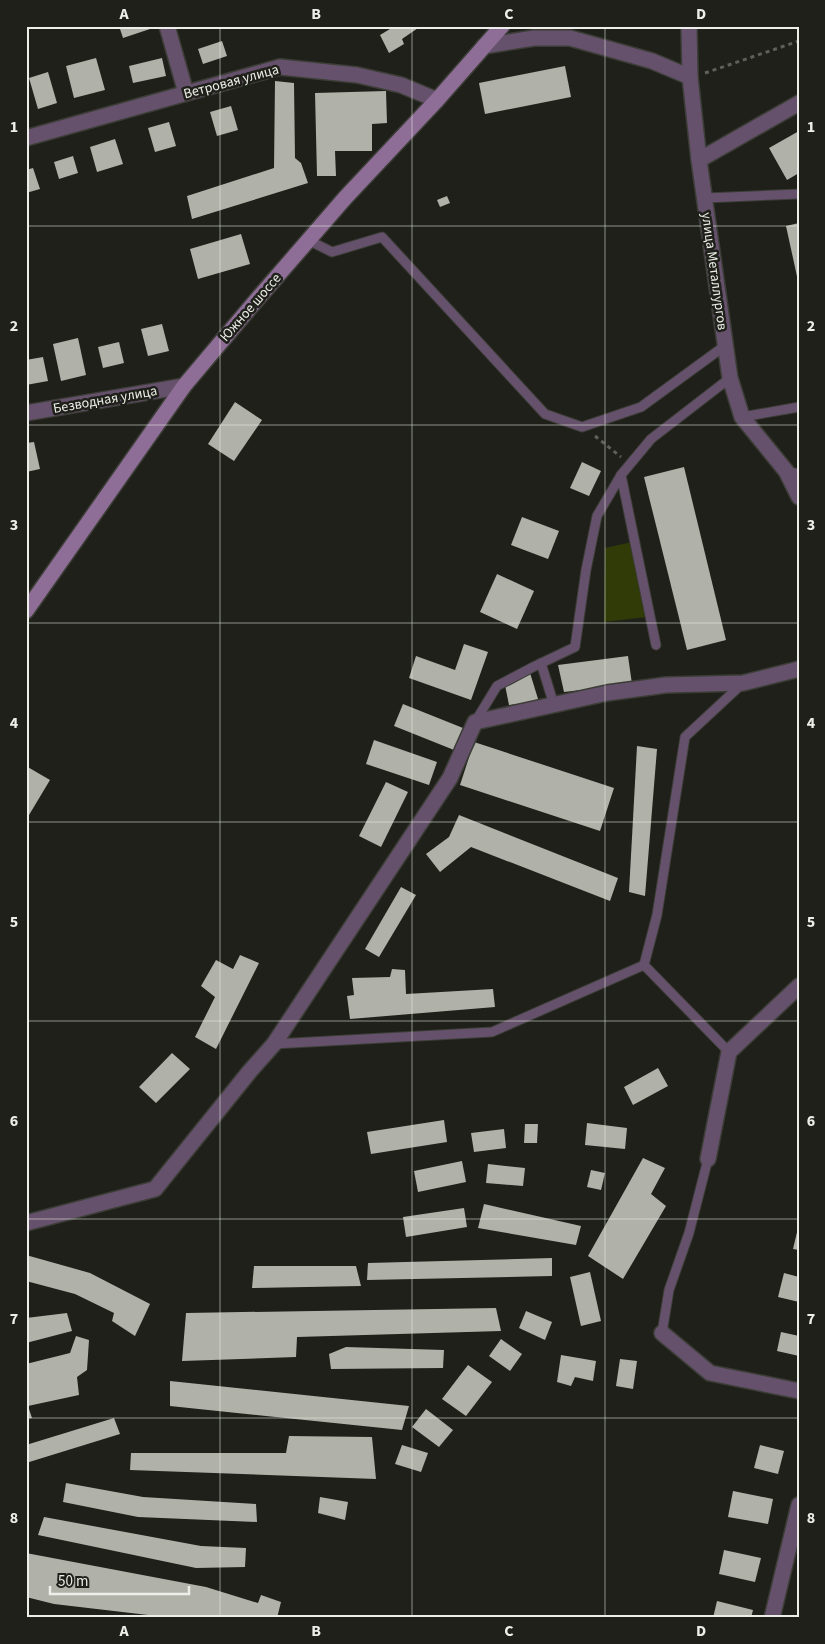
<svg xmlns="http://www.w3.org/2000/svg" width="825" height="1644" font-family="'Source Sans 3',sans-serif">
<rect width="100%" height="100%" fill="#1e2019"/>
<polygon fill="#313b07" points="632,542 647,617 604,622 605,548"/>
<g fill="#b0b2a9">
<polygon points="119,26 149,26 150,29 123,38"/>
<polygon points="395,26 421,26 402,39 404,44 389,53 380,35"/>
<polygon points="222,41 227,56 203,64 198,49"/>
<polygon points="96,58 105,90 74,98 66,66"/>
<polygon points="162,58 166,76 133,83 129,66"/>
<polygon points="565,66 571,97 485,114 479,83"/>
<polygon points="48,72 57,103 38,109 29,78"/>
<polygon points="275,81 294,83 295,158 301,163 308,183 192,219 187,196 274,168"/>
<polygon points="386,91 387,123 372,124 372,151 335,151 336,176 317,176 315,93"/>
<polygon points="231,106 238,130 217,136 210,112"/>
<polygon points="169,122 176,146 155,152 148,128"/>
<polygon points="799,131 799,173 787,180 769,148"/>
<polygon points="115,139 123,164 97,172 90,147"/>
<polygon points="73,156 78,173 59,179 54,162"/>
<polygon points="33,168 40,189 26,193 26,170"/>
<polygon points="447,196 450,203 440,207 437,200"/>
<polygon points="799,223 799,281 798,281 786,226"/>
<polygon points="241,234 250,264 198,279 190,249"/>
<polygon points="162,324 169,351 148,356 141,329"/>
<polygon points="78,338 86,375 61,381 53,344"/>
<polygon points="119,342 124,363 103,368 98,347"/>
<polygon points="43,357 48,381 26,385 26,360"/>
<polygon points="235,402 262,420 234,461 208,444"/>
<polygon points="34,442 40,469 26,472 26,443"/>
<polygon points="582,462 601,471 589,496 570,488"/>
<polygon points="684,467 726,640 687,650 644,477"/>
<polygon points="522,517 559,531 548,559 511,545"/>
<polygon points="497,574 534,591 517,629 480,612"/>
<polygon points="464,644 488,652 471,700 409,678 416,656 455,670"/>
<polygon points="628,656 632,684 564,692 558,665"/>
<polygon points="530,673 539,702 509,705 505,685"/>
<polygon points="403,704 463,728 454,750 394,726"/>
<polygon points="374,740 437,762 429,785 366,764"/>
<polygon points="474,742 614,788 600,831 460,785"/>
<polygon points="637,746 657,749 645,896 629,892"/>
<polygon points="26,766 50,780 26,820"/>
<polygon points="386,782 408,792 381,847 359,836"/>
<polygon points="459,815 618,878 610,901 471,847 440,872 426,854 449,837"/>
<polygon points="401,887 416,895 379,957 365,949"/>
<polygon points="240,955 259,963 216,1049 195,1037 215,997 201,986 216,960 233,969"/>
<polygon points="392,969 405,970 406,994 493,989 495,1007 350,1019 347,996 354,995 352,978 390,977"/>
<polygon points="172,1053 190,1069 156,1103 139,1087"/>
<polygon points="658,1068 668,1086 633,1105 624,1087"/>
<polygon points="444,1120 447,1142 371,1154 367,1132"/>
<polygon points="587,1123 627,1128 625,1149 585,1145"/>
<polygon points="525,1124 538,1124 537,1143 524,1143"/>
<polygon points="504,1129 506,1148 474,1152 471,1133"/>
<polygon points="643,1158 665,1168 651,1194 666,1206 623,1279 588,1256"/>
<polygon points="462,1161 466,1182 418,1192 414,1171"/>
<polygon points="488,1164 525,1168 523,1186 486,1183"/>
<polygon points="591,1170 605,1173 601,1190 587,1187"/>
<polygon points="484,1204 581,1226 576,1245 478,1228"/>
<polygon points="464,1208 467,1227 406,1237 403,1217"/>
<polygon points="798,1228 799,1228 799,1250 793,1249"/>
<polygon points="26,1255 90,1273 150,1304 135,1336 112,1321 114,1313 75,1294 26,1281"/>
<polygon points="552,1258 552,1276 367,1280 368,1263"/>
<polygon points="254,1266 356,1266 361,1286 252,1288"/>
<polygon points="590,1272 601,1321 581,1326 570,1277"/>
<polygon points="784,1273 799,1277 799,1302 778,1297"/>
<polygon points="496,1308 501,1331 297,1337 296,1357 182,1361 186,1313"/>
<polygon points="526,1311 552,1322 545,1340 519,1328"/>
<polygon points="67,1313 72,1331 26,1343 26,1318"/>
<polygon points="781,1332 799,1336 799,1356 777,1351"/>
<polygon points="76,1336 89,1340 87,1370 77,1377 79,1395 28,1406 32,1418 26,1419 26,1364 70,1353"/>
<polygon points="501,1339 522,1354 510,1371 489,1356"/>
<polygon points="346,1347 444,1350 443,1368 331,1369 329,1354"/>
<polygon points="561,1355 596,1361 593,1381 575,1377 571,1386 557,1382"/>
<polygon points="620,1359 637,1361 633,1389 616,1386"/>
<polygon points="468,1365 492,1382 466,1416 442,1399"/>
<polygon points="170,1381 409,1406 402,1430 170,1406"/>
<polygon points="426,1409 453,1430 439,1447 412,1427"/>
<polygon points="114,1418 120,1434 26,1463 26,1445"/>
<polygon points="289,1436 372,1437 376,1479 130,1470 131,1453 286,1453"/>
<polygon points="402,1445 428,1453 421,1472 395,1464"/>
<polygon points="760,1445 784,1451 778,1474 754,1468"/>
<polygon points="66,1483 143,1497 256,1504 257,1522 138,1517 63,1502"/>
<polygon points="733,1491 773,1499 768,1524 728,1517"/>
<polygon points="320,1497 348,1502 345,1520 318,1513"/>
<polygon points="44,1517 201,1546 246,1548 245,1567 196,1568 38,1535"/>
<polygon points="724,1550 761,1558 755,1582 719,1574"/>
<polygon points="26,1553 206,1587 258,1603 261,1595 281,1602 277,1618 159,1618 148,1615 54,1604 26,1597"/>
<polygon points="717,1601 753,1610 751,1618 713,1618"/>
</g>
<g fill="none" stroke-linecap="round" stroke-linejoin="round">
<defs>
<g id="lane">
<polyline points="705,198 799,194"/>
<polyline points="308,240 332,252 382,237 545,414 582,427 641,407 726,345"/>
<polyline points="742,417 799,407"/>
<polyline points="786,471 799,474"/>
<polyline points="656,645 621,475 651,439 730,378"/>
<polyline points="541,663 554,705"/>
<polyline points="475,722 497,686 533,667 575,647 586,570 597,516 621,475"/>
<polyline points="644,965 657,915 685,737 742,684"/>
<polyline points="274,1044 492,1032 644,965 729,1052"/>
<polyline points="662,1333 669,1290 689,1233 708,1159"/>
</g>
<g id="street">
<polyline points="167,26 186,93"/>
<polyline points="689,26 690,77 699,160 730,378 742,417 786,471 799,497"/>
<polyline points="484,46 534,38 570,38 652,61 690,77"/>
<polyline points="26,138 280,67 357,75 401,85 437,100"/>
<polyline points="699,160 799,103"/>
<polyline points="26,413 184,386"/>
<polyline points="708,1159 729,1052 799,986"/>
<polyline points="26,1223 155,1189 250,1071 274,1044 450,778 475,722 607,693 666,685 743,683 799,669"/>
<polyline points="662,1333 710,1373 799,1391"/>
<polyline points="772,1618 799,1505"/>
</g>
<polyline id="secondary" points="26,611 184,386 253,304 345,198 437,100 502,26"/>
</defs>
<use href="#lane" stroke="#3b3d36" stroke-width="11"/>
<use href="#street" stroke="#3b3d36" stroke-width="18"/>
<use href="#secondary" stroke="#3b3d36" stroke-width="18"/>
<g stroke="#5e6059" stroke-width="3" stroke-dasharray="4 4" stroke-linecap="butt">
<polyline points="705,73 799,41"/>
<polyline points="595,436 621,457"/>
</g>
<use href="#lane" stroke="#65516b" stroke-width="9"/>
<use href="#street" stroke="#65516b" stroke-width="15"/>
<use href="#secondary" stroke="#8e6d97" stroke-width="15"/>
</g>
<path fill="none" stroke="#edeee9" stroke-width="1" stroke-opacity="0.55" d="M220,26v1592M412,26v1592M605,26v1592M26,226h773M26,425h773M26,623h773M26,822h773M26,1021h773M26,1219h773M26,1418h773"/>
<g text-anchor="middle" stroke-width="5" stroke-linejoin="round" paint-order="stroke">
<g font-size="14" fill="#edeee9" stroke="#1e2019">
<text transform="translate(231 81) rotate(-15)" y="5">Ветровая улица</text>
<text transform="translate(715 271) rotate(82)" y="5">улица Металлургов</text>
<text transform="translate(250 307) rotate(-49)" y="5">Южное шоссе</text>
<text transform="translate(105 399) rotate(-10)" y="5">Безводная улица</text>
</g>
</g>
<rect width="825" height="1644" fill="none" stroke="#1e2019" stroke-width="55"/>
<path d="M50 1586v8h139v-8" fill="none" stroke="#edeee9" stroke-width="2.5"/>
<text x="58" y="1586" font-size="15" fill="#edeee9" stroke="#1e2019" stroke-width="4" paint-order="stroke">50 m</text>
<rect x="28" y="28" width="770" height="1588" fill="none" stroke="#edeee9" stroke-width="2"/>
<g font-size="16" text-anchor="middle" font-weight="bold" fill="#edeee9">
<text x="124" y="19">A</text>
<text x="316" y="19">B</text>
<text x="509" y="19">C</text>
<text x="701" y="19">D</text>
<text x="14" y="132">1</text>
<text x="811" y="132">1</text>
<text x="14" y="331">2</text>
<text x="811" y="331">2</text>
<text x="14" y="530">3</text>
<text x="811" y="530">3</text>
<text x="14" y="728">4</text>
<text x="811" y="728">4</text>
<text x="14" y="927">5</text>
<text x="811" y="927">5</text>
<text x="14" y="1126">6</text>
<text x="811" y="1126">6</text>
<text x="14" y="1324">7</text>
<text x="811" y="1324">7</text>
<text x="14" y="1523">8</text>
<text x="811" y="1523">8</text>
<text x="124" y="1636">A</text>
<text x="316" y="1636">B</text>
<text x="509" y="1636">C</text>
<text x="701" y="1636">D</text>
</g>
</svg>
